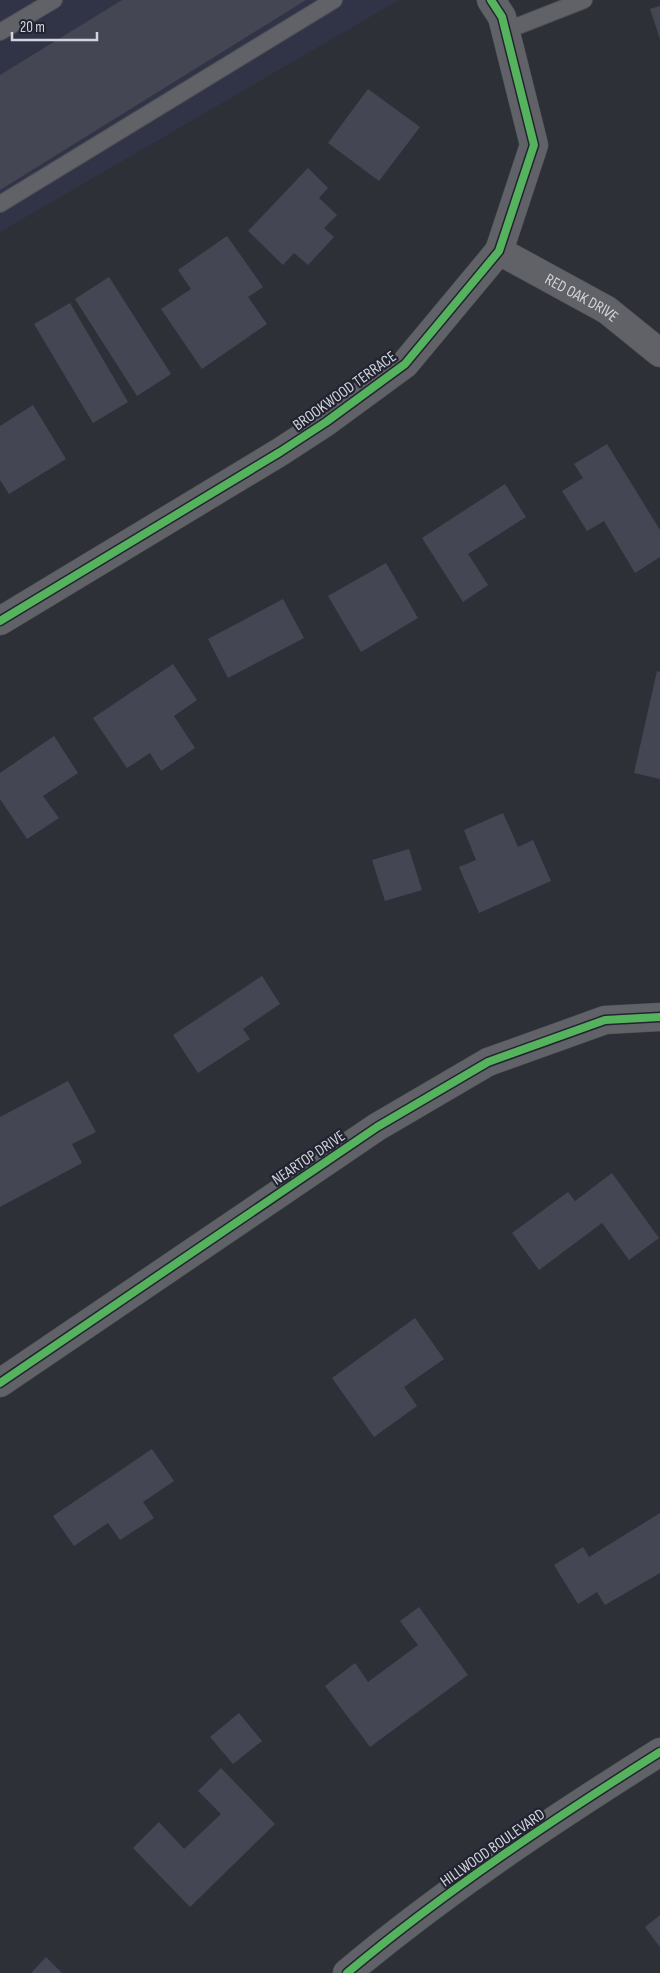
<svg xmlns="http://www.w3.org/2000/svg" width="660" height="1973" font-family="'Sofia Sans Condensed',sans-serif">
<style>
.built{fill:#313447}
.building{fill:#454653}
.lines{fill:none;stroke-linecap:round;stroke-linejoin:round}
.service-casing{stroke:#4c4d54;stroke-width:18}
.minor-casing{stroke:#4c4d54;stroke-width:29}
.tertiary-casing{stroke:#4c4d54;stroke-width:29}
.service{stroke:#616268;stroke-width:16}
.minor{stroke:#616268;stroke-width:28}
.tertiary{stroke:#616268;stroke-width:28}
.cycleway-casing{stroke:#222431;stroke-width:11}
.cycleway{stroke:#56b35d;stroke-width:8}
.labels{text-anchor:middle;stroke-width:4.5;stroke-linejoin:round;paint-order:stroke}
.street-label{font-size:16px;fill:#d3d4dd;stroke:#222431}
</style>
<rect width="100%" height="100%" fill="#2e3038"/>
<path class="built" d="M0 0H399L0 232Z"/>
<path class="building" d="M122 0H306L0 190V75Z
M660 6V39L650 9Z
M368 89 420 127 379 181 328 143Z
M308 168 328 188 319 198 337 215 324 228 334 237 308 265 294 253 283 265 248 231Z
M227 236 263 287 248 297 267 324 202 369 161 309 191 289 178 270Z
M109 277 171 374 137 396 75 299Z
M70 303 128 402 93 423 34 324Z
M33 405 66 459 9 494 0 480V426Z
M607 444 660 530V557L635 573 604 521 587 531 562 491 583 478 574 464Z
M505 484 526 517 468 554 488 585 463 602 422 538Z
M386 563 418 618 361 652 328 596Z
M283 599 304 638 228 678 208 639Z
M173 664 197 700 174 716 195 748 161 771 150 753 127 768 93 718Z
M657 671 660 672V779L634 773Z
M54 736 78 773 43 796 59 818 27 839 0 799V773Z
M503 813 518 847 533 840 551 881 479 913 459 867 476 860 464 830Z
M409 849 422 890 385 901 372 860Z
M262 976 280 1004 243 1029 250 1039 198 1073 173 1035Z
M68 1081 96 1132 72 1144 82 1163 0 1207V1117Z
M612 1173 659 1238 629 1260 602 1223 539 1270 512 1233 568 1192 575 1201Z
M415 1318 444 1359 404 1387 417 1406 374 1437 332 1378Z
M152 1449 174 1481 143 1502 154 1518 120 1540 108 1523 74 1546 53 1516Z
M660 1513V1573L605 1605 597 1592 578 1604 554 1565 583 1547 589 1557Z
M419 1607 468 1675 370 1747 325 1686 355 1663 368 1682 418 1645 400 1621Z
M239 1713 262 1741 233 1764 210 1737Z
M221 1768 275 1824 190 1907 133 1848 159 1822 184 1849 221 1814 198 1791Z
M660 1915V1947L645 1927Z
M46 1957 62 1973H31Z"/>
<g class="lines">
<defs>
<path id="service" d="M505 31 584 0
M0 32 54 0
M0 204 334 0"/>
<g id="minor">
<path id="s1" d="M499 251 607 310 660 353"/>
<path d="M0 621 280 452 326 422 405 364 499 251 534 145 502 17 491 0"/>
<path d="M0 1383 377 1127 488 1062 605 1020 660 1017"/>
</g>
<path id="tertiary" d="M347 1973C445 1891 552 1820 660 1752"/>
</defs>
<use href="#service" class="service-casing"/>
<use href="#minor" class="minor-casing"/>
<use href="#tertiary" class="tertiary-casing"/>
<use href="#service" class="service"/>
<use href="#minor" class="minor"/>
<use href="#tertiary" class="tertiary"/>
<defs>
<path id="cycleway" d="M0 621 280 452 326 422 405 364 499 251 534 145 502 17 491 0
M0 1383 377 1127 488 1062 605 1020 660 1017
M347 1973C445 1891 552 1820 660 1752"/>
</defs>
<use href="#cycleway" class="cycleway-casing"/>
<use href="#cycleway" class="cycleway"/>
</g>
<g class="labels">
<g class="street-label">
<text dy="6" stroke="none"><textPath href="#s1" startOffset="95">RED OAK DRIVE</textPath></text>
<text transform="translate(344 390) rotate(-36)" y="6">BROOKWOOD TERRACE</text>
<text transform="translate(308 1157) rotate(-34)" y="6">NEARTOP DRIVE</text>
<text transform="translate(492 1847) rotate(-35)" y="6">HILLWOOD BOULEVARD</text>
</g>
</g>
<path d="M12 32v8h85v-8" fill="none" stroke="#d3d4dd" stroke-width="2.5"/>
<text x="20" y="32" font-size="15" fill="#d3d4dd" stroke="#222431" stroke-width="4" paint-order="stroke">20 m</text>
</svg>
